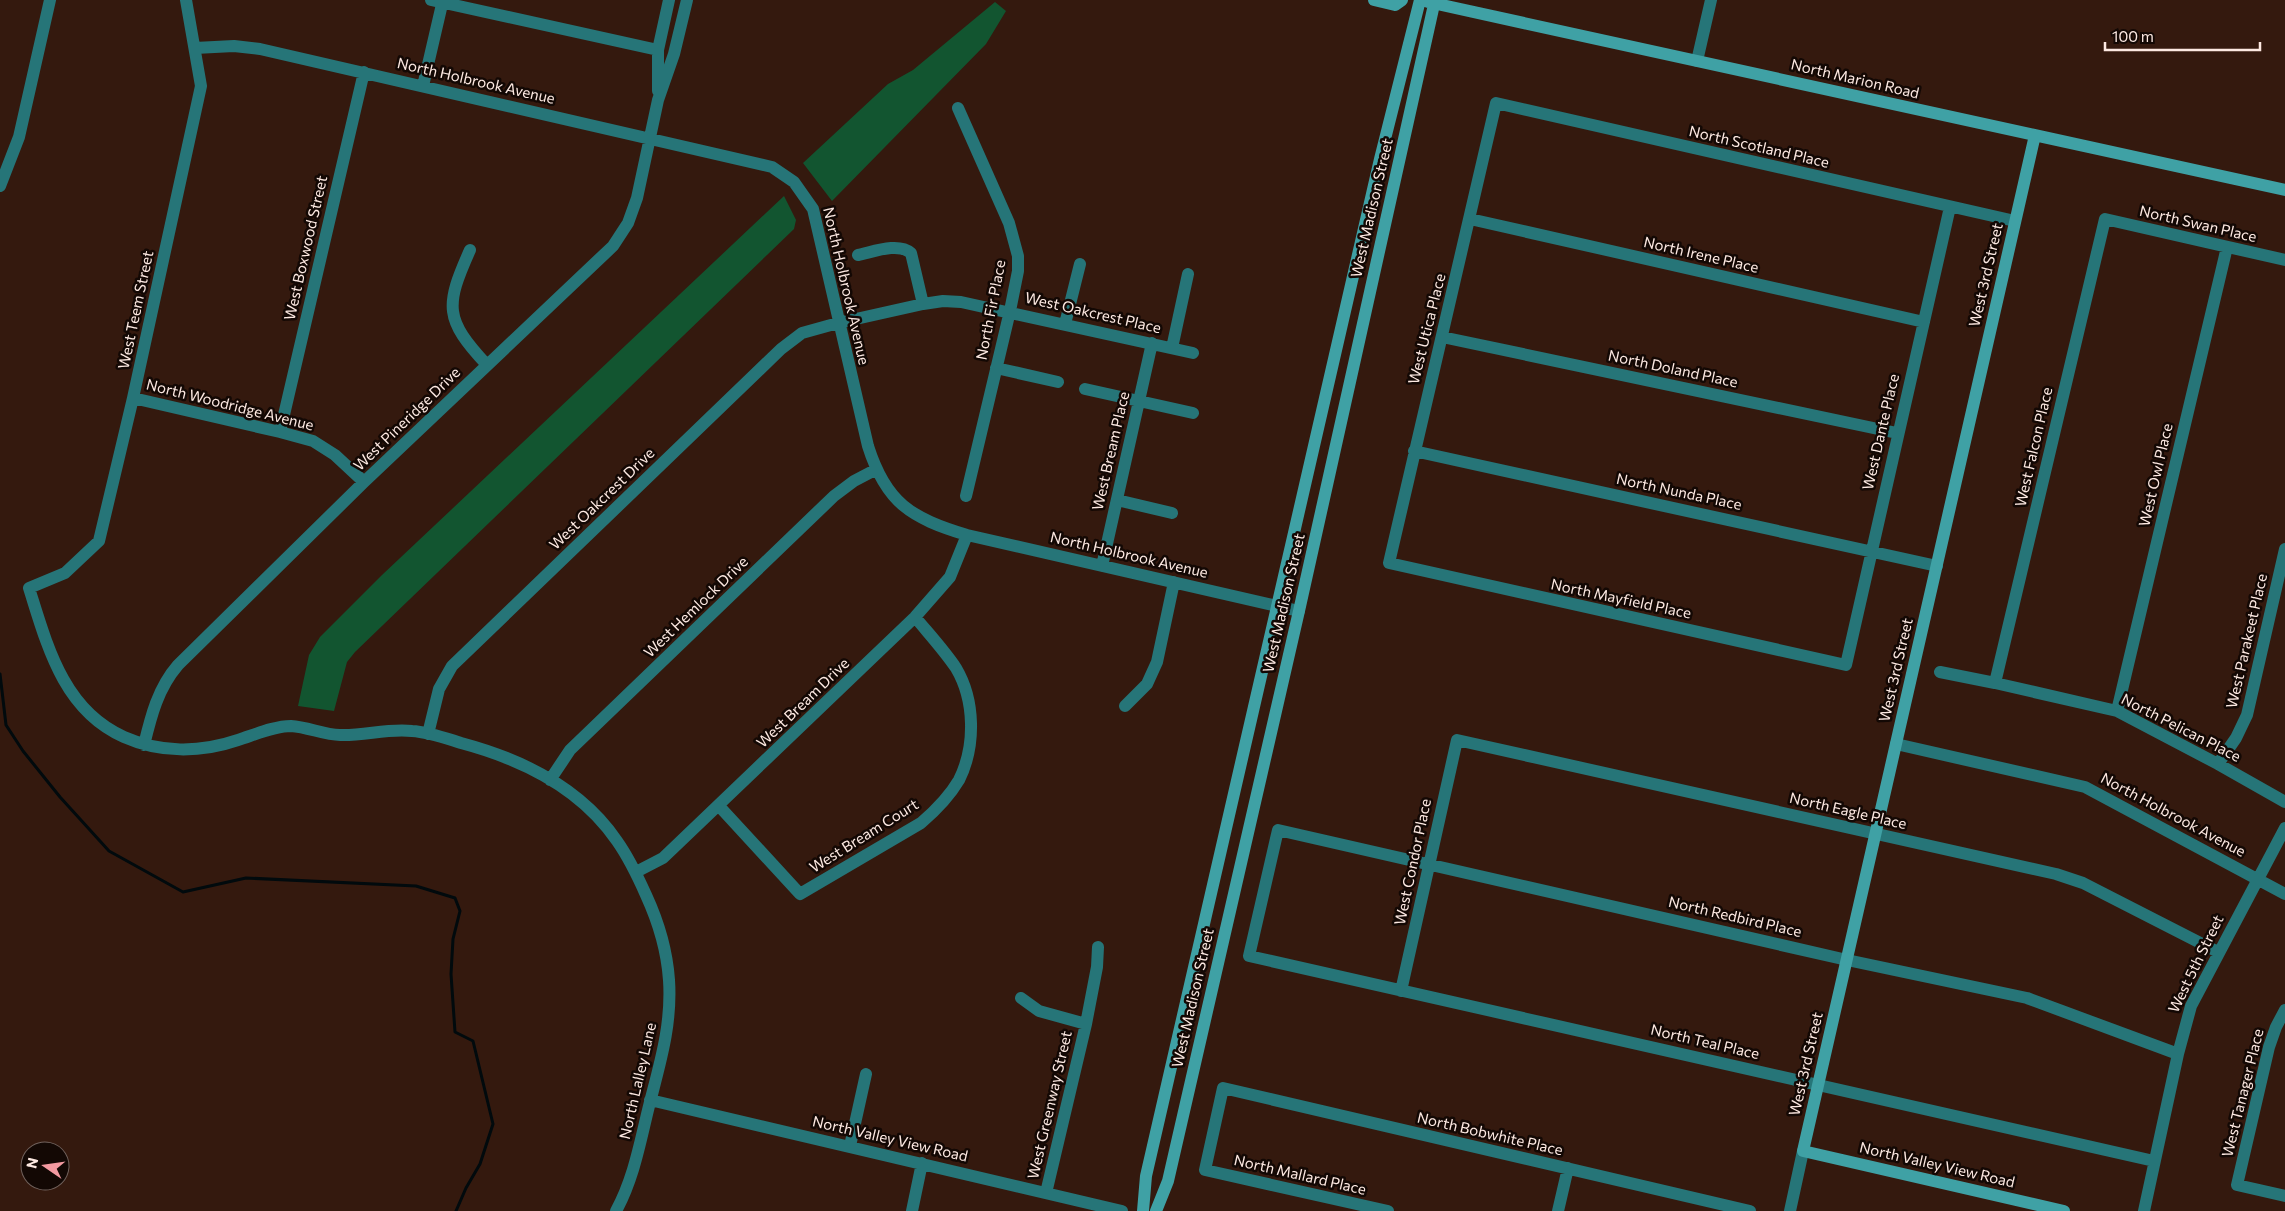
<svg xmlns="http://www.w3.org/2000/svg" width="2285" height="1211" font-family="Commissioner,sans-serif">
<style>
.green{fill:#125530}
.lines{fill:none;stroke-linecap:round;stroke-linejoin:round}
.stream{stroke:#010a0d;stroke-width:3}
.street{stroke:#267578;stroke-width:12}
.secondary{stroke:#3fa1a5;stroke-width:12}
.labels{text-anchor:middle;stroke-width:5;stroke-linejoin:round;paint-order:stroke}
.street-label{font-size:15px;fill:#fde9e2;stroke:#130804}
</style>
<rect width="100%" height="100%" fill="#34190e"/>
<path class="green" d="M995 2 1006 11 986 44 832 201 803 163 888 84 913 70Z
M784 196 796 220 794 229 355 652 347 662 334 711 298 706 309 655 320 637 382 575Z"/>
<g class="lines">
<path class="stream" d="M0 674 6 725 23 751 60 797 109 851 183 892 246 878 416 886 455 898 460 911 453 939 451 974 455 1032 473 1041 493 1124 480 1164 466 1188 456 1211"/>
<path class="street" d="M186 0 201 86 133 398 99 541 65 573 29 588C47 645 63 710 124 737 160 753 200 753 238 740 254 735 274 726 291 726 308 727 324 735 340 735 364 736 388 728 412 731 429 732 445 738 461 743 521 759 581 788 617 841 629 858 638 877 646 895 658 921 667 951 669 980 672 1025 660 1063 649 1106 640 1142 634 1178 616 1211
M431 0 658 50
M195 48 234 46 260 49 772 167 794 182 813 209 868 446C886 503 911 518 967 535L1299 611
M1697 61 1711 0
M423 86 443 0
M658 91V50L669 0
M958 108 1009 223 1018 256V271L1010 311 966 496
M0 186 19 137 50 0
M1950 207 1846 665 1389 563 1496 103 2015 221
M1470 219 1924 322
M470 250C445 306 444 319 487 365
M858 255C873 252 898 242 911 253L923 304
M1065 324 1080 264
M1442 337 1897 433
M1172 348 1188 274
M996 368 1058 382
M1085 389 1193 413
M133 398 280 432 313 441 335 455 364 482
M280 432 364 72
M1414 451 1937 566
M1117 500 1172 513
M1102 566 1152 343
M1940 672 1995 683 2117 711 2218 764 2285 802
M1995 683 2105 219 2285 260
M1125 706 1147 684 1157 662 1174 582
M2117 711 2227 247
M428 734 439 689 452 666 781 349 802 333 838 323 923 304 943 301 961 302 1193 353
M1896 744 2085 787 2285 894
M144 745C151 716 158 688 178 665L364 482 613 246 628 223 637 198 658 100 674 54 687 0
M2218 764 2236 738 2247 715 2285 549
M550 780 570 750 834 496 854 481 875 470
M719 806 800 894 921 823C935 811 949 797 959 780 976 746 975 700 956 668 944 650 929 634 915 617
M636 872 663 858 915 617 950 577 967 535
M1401 991 1457 740 2056 874 2083 883 2218 952
M1021 998 1039 1011 1086 1024
M2285 1010 2276 1027 2269 1047 2237 1185 2285 1196
M650 1100 1122 1211
M850 1146 866 1074
M2154 1161 1249 956 1278 830 1847 960 2027 998 2178 1054
M1046 1193 1086 1024 1097 967 1098 947
M912 1211 922 1163
M1388 1211 1205 1170 1223 1088 1750 1211
M1558 1211 1568 1168
M1790 1211 1803 1151
M2144 1211 2178 1054 2191 1006 2285 828"/>
<path class="secondary" d="M1374 0 1395 5 1402 0
M1428 2 2285 190
M2035 135 1803 1151 2064 1211
M1143 1211 1146 1176 1380 159 1420 0
M1156 1211 1168 1181 1299 611 1435 0"/>
</g>
<g class="labels">
<g class="street-label">
<text transform="translate(1855 79) rotate(13)" y="5">North Marion Road</text>
<text transform="translate(476 81) rotate(13)" y="5">North Holbrook Avenue</text>
<text transform="translate(1759 147) rotate(13)" y="5">North Scotland Place</text>
<text transform="translate(1372 208) rotate(-77)" y="5">West Madison Street</text>
<text transform="translate(2198 224) rotate(13)" y="5">North Swan Place</text>
<text transform="translate(306 248) rotate(-77)" y="5">West Boxwood Street</text>
<text transform="translate(1701 255) rotate(13)" y="5">North Irene Place</text>
<text transform="translate(1986 275) rotate(-77)" y="5">West 3rd Street</text>
<text transform="translate(846 286) rotate(77)" y="5">North Holbrook Avenue</text>
<text transform="translate(136 310) rotate(-78)" y="5">West Teem Street</text>
<text transform="translate(991 310) rotate(-79)" y="5">North Fir Place</text>
<text transform="translate(1093 313) rotate(13)" y="5">West Oakcrest Place</text>
<text transform="translate(1427 329) rotate(-76)" y="5">West Utica Place</text>
<text transform="translate(1673 369) rotate(12)" y="5">North Doland Place</text>
<text transform="translate(230 405) rotate(14)" y="5">North Woodridge Avenue</text>
<text transform="translate(407 419) rotate(-44)" y="5">West Pineridge Drive</text>
<text transform="translate(1881 432) rotate(-77)" y="5">West Dante Place</text>
<text transform="translate(2034 447) rotate(-77)" y="5">West Falcon Place</text>
<text transform="translate(1111 451) rotate(-77)" y="5">West Bream Place</text>
<text transform="translate(2156 475) rotate(-77)" y="5">West Owl Place</text>
<text transform="translate(1679 492) rotate(12)" y="5">North Nunda Place</text>
<text transform="translate(602 499) rotate(-44)" y="5">West Oakcrest Drive</text>
<text transform="translate(1129 555) rotate(13)" y="5">North Holbrook Avenue</text>
<text transform="translate(1621 599) rotate(12)" y="5">North Mayfield Place</text>
<text transform="translate(1284 603) rotate(-77)" y="5">West Madison Street</text>
<text transform="translate(696 607) rotate(-44)" y="5">West Hemlock Drive</text>
<text transform="translate(2247 641) rotate(-77)" y="5">West Parakeet Place</text>
<text transform="translate(1896 670) rotate(-77)" y="5">West 3rd Street</text>
<text transform="translate(803 703) rotate(-44)" y="5">West Bream Drive</text>
<text transform="translate(2181 728) rotate(27)" y="5">North Pelican Place</text>
<text transform="translate(1848 811) rotate(13)" y="5">North Eagle Place</text>
<text transform="translate(2173 815) rotate(28)" y="5">North Holbrook Avenue</text>
<text transform="translate(864 836) rotate(-32)" y="5">West Bream Court</text>
<text transform="translate(1413 862) rotate(-78)" y="5">West Condor Place</text>
<text transform="translate(1735 917) rotate(13)" y="5">North Redbird Place</text>
<text transform="translate(2196 964) rotate(-64)" y="5">West 5th Street</text>
<text transform="translate(1193 998) rotate(-77)" y="5">West Madison Street</text>
<text transform="translate(1705 1042) rotate(13)" y="5">North Teal Place</text>
<text transform="translate(1806 1064) rotate(-77)" y="5">West 3rd Street</text>
<text transform="translate(638 1081) rotate(-77)" y="5">North Lalley Lane</text>
<text transform="translate(2243 1093) rotate(-76)" y="5">West Tanager Place</text>
<text transform="translate(1050 1105) rotate(-77)" y="5">West Greenway Street</text>
<text transform="translate(1490 1134) rotate(13)" y="5">North Bobwhite Place</text>
<text transform="translate(890 1139) rotate(13)" y="5">North Valley View Road</text>
<text transform="translate(1937 1165) rotate(13)" y="5">North Valley View Road</text>
<text transform="translate(1300 1175) rotate(13)" y="5">North Mallard Place</text>
</g>
</g>
<g transform="translate(45 1166) rotate(283)"><circle r="24" fill="#130804" stroke="#71625d"/>
<path d="M0-4L9 19L0 12L-9 19Z" fill="#f49aa1"/>
<text y="-8" font-size="14" font-weight="bold" text-anchor="middle" fill="#fde9e2">N</text>
</g>
<path d="M2105 42v8h155v-8" fill="none" stroke="#fde9e2" stroke-width="2.5"/>
<text x="2112" y="42" font-size="15" fill="#fde9e2" stroke="#130804" stroke-width="4" paint-order="stroke">100 m</text>
</svg>
